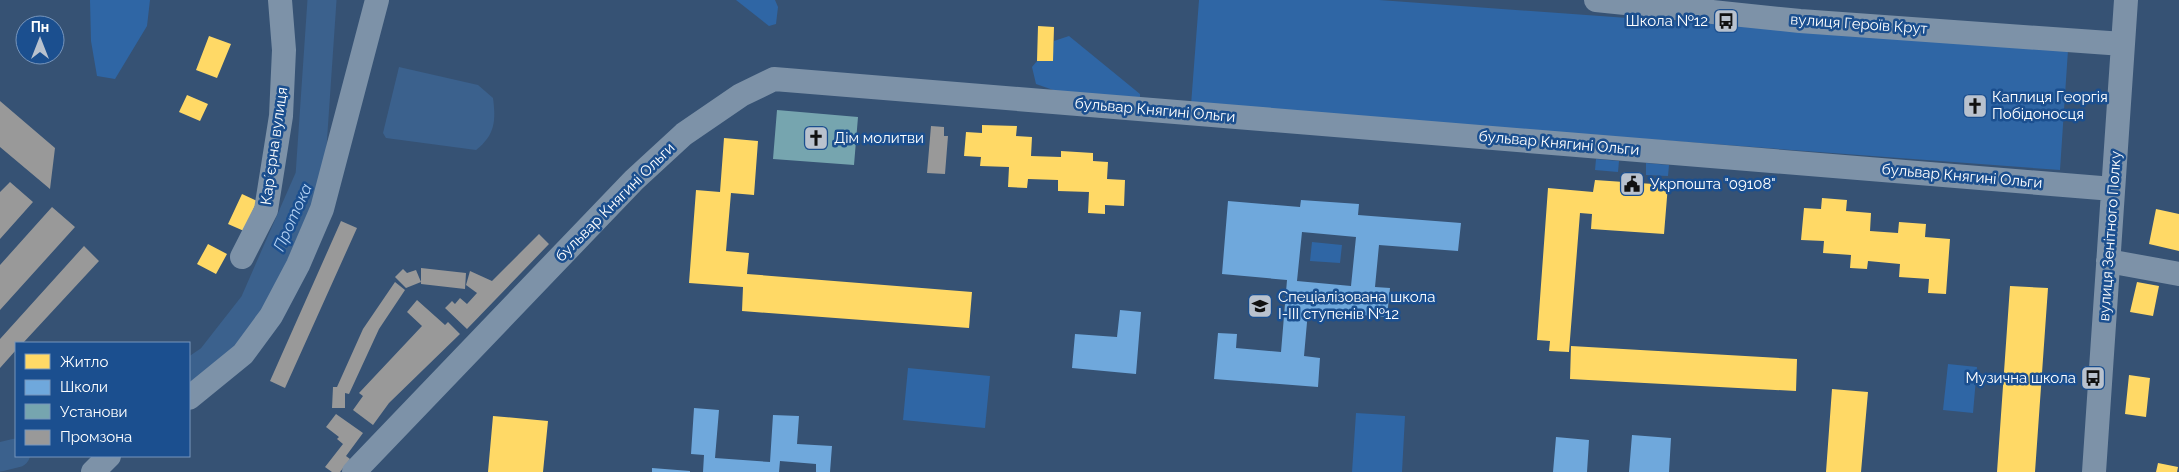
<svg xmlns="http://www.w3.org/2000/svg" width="2179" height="472" font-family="Raleway,sans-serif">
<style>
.green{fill:#2f66a5}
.water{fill:#3b618d}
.homes{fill:#ffd966}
.schools{fill:#6fa8dc;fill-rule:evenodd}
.public{fill:#76a5af}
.industry{fill:#999}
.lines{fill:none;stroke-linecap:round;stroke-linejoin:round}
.river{stroke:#3b618d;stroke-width:29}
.minor{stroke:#7d92a8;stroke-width:24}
.labels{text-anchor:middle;stroke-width:5;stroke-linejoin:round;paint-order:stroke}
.poi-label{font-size:15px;fill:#fff;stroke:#1b4f8f;text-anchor:start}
.street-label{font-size:15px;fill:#fff;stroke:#1b4f8f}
.water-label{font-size:16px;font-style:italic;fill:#b5d3f5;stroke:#1b4f8f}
</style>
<rect width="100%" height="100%" fill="#365274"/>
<path class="green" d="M90 0H150L147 26 115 79 97 76 91 41Z
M736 0H775L778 7 776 24 769 26Z
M1199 0H1379L2068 50 2060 170 1191 105Z
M1069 36 1140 94V98L1059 92 1036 84 1032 67 1037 61H1052L1054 41Z
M1596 159 1619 161 1618 172 1595 170Z
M1646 163 1669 165 1668 176 1646 175Z
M1312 242 1342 245 1340 263 1310 261Z
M1948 364 1977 367 1973 413 1943 410Z
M908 368 990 376 985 428 903 420Z
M1356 413 1405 416 1402 472H1352Z"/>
<path class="water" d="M399 67 478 85 493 98C496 121 495 135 476 150L386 138 383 133Z"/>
<path class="homes" d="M1038 26 1054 27 1053 61H1037Z
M209 36 231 44 217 78 196 70Z
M187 95 208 104 200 121 179 112Z
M982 125 1017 126 1016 136 1032 137 1031 156 1061 157V151L1093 153V161L1108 162 1107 179 1125 180 1124 206 1105 205V214L1088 213 1089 192 1058 191V180L1028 179 1027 188 1008 187 1009 167 980 166 981 157 964 156 966 132 982 133Z
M724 138 758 141 754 195 731 193 726 251 749 253 747 274 972 292 969 328 742 311 743 287 689 283 696 190 720 192Z
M1595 180 1668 185 1664 234 1591 229 1592 214 1580 213 1569 352 1549 351 1550 341 1537 340 1548 188 1593 192Z
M242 194 257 201 244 231 228 224Z
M1822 198 1847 200 1846 211 1871 213 1870 231 1898 233 1899 222 1926 224 1925 237 1950 239 1946 294 1928 293 1929 279 1899 277 1900 264 1868 261 1867 269 1850 268 1851 255 1823 253 1824 241 1801 240 1804 208 1821 209Z
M2156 209 2179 214V251L2149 244Z
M208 244 227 254 216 274 197 264Z
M2137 282 2159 286 2153 316 2130 312Z
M2010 286 2048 288 2035 472H1997Z
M1571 346 1797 359 1796 391 1570 379Z
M2129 375 2150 378 2146 417 2125 414Z
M1832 389 1868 392 1861 472H1826Z
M493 416 548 421 543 472H488Z
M2158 463 2178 467 2177 472H2156Z"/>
<path class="schools" d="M1301 200 1359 204 1358 215 1461 223 1458 251 1379 245 1375 287 1390 288 1387 317 1308 311 1304 356 1320 358 1318 387 1214 379 1218 333 1237 334 1236 348 1281 352 1287 280 1222 274 1228 201 1300 207ZM1302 232 1356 237 1351 286 1297 281Z
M1120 310 1141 312 1136 374 1072 368 1075 334 1117 337Z
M694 408 719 410 715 458 770 462 773 415 799 416 797 444 832 446 830 472H816V464L780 461 779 472H703L704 455 691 454Z
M1632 435 1671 438 1669 472H1629Z
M1556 437 1589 440 1587 472H1553Z
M652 468 690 471V472H652Z"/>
<path class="public" d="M1967 97 1984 98 1983 116 1966 115Z
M777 110 858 117 854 165 773 159Z"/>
<path class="industry" d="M0 101 55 148 50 189 0 147Z
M931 126 944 127V136H948L945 174 927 173Z
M10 182 33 202 0 239V192Z
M52 207 75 227 0 310V265Z
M341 221 357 228 285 388 270 381Z
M539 234 549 244 467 329 445 308 452 301 455 304 460 298 467 304 477 293 466 285 470 271 492 281Z
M84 246 99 261 23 343H16V350L0 368V339Z
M421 268 466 273 465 289 421 284Z
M403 269 407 273 416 270 421 282 406 288 395 277Z
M395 282 405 290 379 329 349 394 345 393V408H332L333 387H337L363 329Z
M417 300 445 325 448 322 460 334 389 403 373 425 353 410 363 396 359 393 422 326 407 312Z
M336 414 363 433 346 456 350 459 340 472H332L325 467 343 444 337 439 339 437 326 427Z"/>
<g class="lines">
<path class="river" d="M189 374 211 359 254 304 310 176 322 0
M0 457 16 453"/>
<path class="minor" d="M1596 0 1800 21 2123 44
M242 257 266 210 281 116 284 50 280 0
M2108 261 2179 274
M189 398 243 354 271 316 298 265 322 209 377 0
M93 472 109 456
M354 472 634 180 684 134 741 95 774 79 2113 189
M2094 472 2126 0"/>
</g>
<defs>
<symbol id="bus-square" viewBox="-11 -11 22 22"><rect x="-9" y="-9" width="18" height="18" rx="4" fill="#b9c2ce" stroke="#1b4f8f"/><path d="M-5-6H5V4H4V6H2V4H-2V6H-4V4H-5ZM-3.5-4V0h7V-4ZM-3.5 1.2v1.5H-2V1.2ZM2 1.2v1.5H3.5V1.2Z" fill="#111"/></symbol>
<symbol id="church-square" viewBox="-11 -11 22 22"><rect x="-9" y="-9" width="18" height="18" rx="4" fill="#b9c2ce" stroke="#1b4f8f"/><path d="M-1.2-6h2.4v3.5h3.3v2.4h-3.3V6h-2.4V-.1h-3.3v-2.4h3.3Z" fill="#111"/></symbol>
<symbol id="civic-square" viewBox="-11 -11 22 22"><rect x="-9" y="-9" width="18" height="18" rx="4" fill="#b9c2ce" stroke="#1b4f8f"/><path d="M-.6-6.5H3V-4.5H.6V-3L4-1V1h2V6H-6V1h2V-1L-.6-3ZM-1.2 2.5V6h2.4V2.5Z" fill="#111"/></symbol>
<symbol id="school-square" viewBox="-11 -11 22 22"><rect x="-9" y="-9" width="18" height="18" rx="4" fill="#b9c2ce" stroke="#1b4f8f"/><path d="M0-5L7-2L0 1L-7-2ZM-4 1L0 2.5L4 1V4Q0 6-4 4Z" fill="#111"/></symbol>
</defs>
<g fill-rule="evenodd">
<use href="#bus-square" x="1712" y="7" width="28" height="28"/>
<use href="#church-square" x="1961" y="92" width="28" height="28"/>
<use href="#church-square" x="802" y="124" width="28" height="28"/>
<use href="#civic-square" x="1618" y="170" width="28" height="28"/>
<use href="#school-square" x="1246" y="292" width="28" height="28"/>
<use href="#bus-square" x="2079" y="364" width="28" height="28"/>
</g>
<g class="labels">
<g class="poi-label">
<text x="1708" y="26" text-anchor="end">Школа №12</text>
<text x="1992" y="102">Каплиця Георгія<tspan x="1992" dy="17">Побідоносця</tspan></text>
<text x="834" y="143">Дім молитви</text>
<text x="1650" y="189">Укрпошта "09108"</text>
<text x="1278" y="302">Спеціалізована школа<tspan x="1278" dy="17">І-ІІІ ступенів №12</tspan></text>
<text x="2076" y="383" text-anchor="end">Музична школа</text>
</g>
<g class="street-label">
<text transform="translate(1859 24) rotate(4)" y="5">вулиця Героїв Крут</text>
<text transform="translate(1155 110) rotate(5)" y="5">бульвар Княгині Ольги</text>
<text transform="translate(1559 143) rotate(5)" y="5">бульвар Княгині Ольги</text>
<text transform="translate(274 146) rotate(-82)" y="5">Карʼєрна вулиця</text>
<text transform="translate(1962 176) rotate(5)" y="5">бульвар Княгині Ольги</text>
<text transform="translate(615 202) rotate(-45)" y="5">бульвар Княгині Ольги</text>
<text transform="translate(2110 236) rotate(-86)" y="5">вулиця Зенітного Полку</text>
</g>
<g class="water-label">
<text transform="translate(292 217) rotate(-66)" y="6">Протока</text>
</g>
</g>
<rect x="15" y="342" width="175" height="115" fill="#1b4f8f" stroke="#7695bc"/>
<rect x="25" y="354" width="25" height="15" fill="#ffd966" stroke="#7695bc"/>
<text x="60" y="367" font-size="15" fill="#ffffff">Житло</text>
<rect x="25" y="380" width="25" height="15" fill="#6fa8dc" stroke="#7695bc"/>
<text x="60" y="392" font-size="15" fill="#ffffff">Школи</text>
<rect x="25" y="404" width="25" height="15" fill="#76a5af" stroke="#7695bc"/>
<text x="60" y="417" font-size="15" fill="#ffffff">Установи</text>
<rect x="25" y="430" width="25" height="15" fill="#999999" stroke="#7695bc"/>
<text x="60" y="442" font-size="15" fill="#ffffff">Промзона</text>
<g transform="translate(40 40)"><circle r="24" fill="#1b4f8f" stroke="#7695bc"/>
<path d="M0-4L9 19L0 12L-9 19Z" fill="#b9c2ce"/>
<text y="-8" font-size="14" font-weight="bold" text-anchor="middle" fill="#ffffff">Пн</text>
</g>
</svg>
